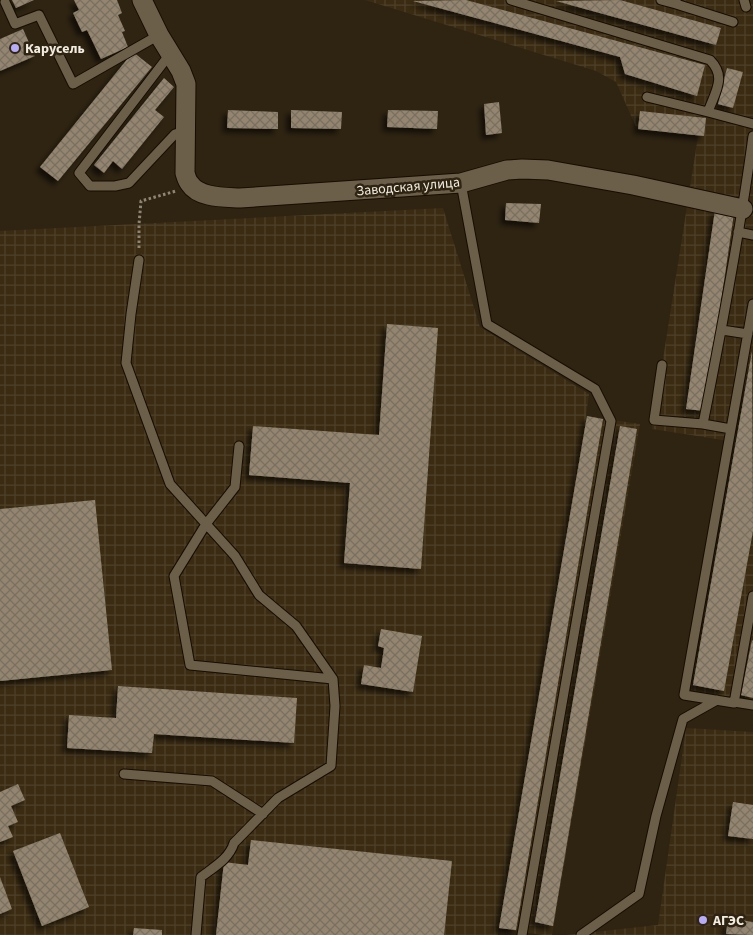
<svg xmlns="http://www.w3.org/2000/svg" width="753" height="935" font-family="'Source Sans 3',sans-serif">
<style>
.industrial{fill:url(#industrial-grid)}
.building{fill:url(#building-cross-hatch);filter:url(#shadow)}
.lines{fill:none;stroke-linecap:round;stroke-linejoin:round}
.lane-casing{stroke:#170d00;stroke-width:11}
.street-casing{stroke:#170d00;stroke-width:21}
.path{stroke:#8e8576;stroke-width:3;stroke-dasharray:2.5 2.5;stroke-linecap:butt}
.lane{stroke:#6b5f4a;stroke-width:9}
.street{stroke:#6b5f4a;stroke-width:19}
.poi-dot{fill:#b6acf8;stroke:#2f2412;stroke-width:2}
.labels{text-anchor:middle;stroke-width:5;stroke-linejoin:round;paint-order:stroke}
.poi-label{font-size:14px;font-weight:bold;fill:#f3ece0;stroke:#2f2412;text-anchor:start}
.street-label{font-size:14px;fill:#f3ece0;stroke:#2f2412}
</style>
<defs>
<pattern id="industrial-grid" width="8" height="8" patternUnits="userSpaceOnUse" patternTransform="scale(1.25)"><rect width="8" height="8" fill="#3a2b12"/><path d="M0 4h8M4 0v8" fill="none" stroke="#4d4029"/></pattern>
<pattern id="building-cross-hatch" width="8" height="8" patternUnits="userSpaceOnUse" patternTransform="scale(1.25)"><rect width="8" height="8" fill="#938570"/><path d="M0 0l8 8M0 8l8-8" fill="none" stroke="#796f60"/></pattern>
<filter id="shadow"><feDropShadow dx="-4.5" dy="4.5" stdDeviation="2.5" flood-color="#0009"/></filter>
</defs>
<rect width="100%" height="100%" fill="#2f2412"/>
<path class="industrial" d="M365 0H753V706L683 696 729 441 652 429 698 136 637 129 616 82 596 71Z
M443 208 480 327 589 394 586 416 640 424 552 935H543L499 928 498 935H0V231Z
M686 728 753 732V935H566L658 925Z"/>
<path class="building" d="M12 0H34L16 8Z
M74 0H117L122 13 118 15 125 31 122 32 128 47 101 59 87 30 82 32 73 13 79 10Z
M466 0 705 65 697 96 625 74 620 57 413 1Z
M620 0 721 28 716 45 556 1Z
M23 29 35 56 0 71V39Z
M133 52 152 67 58 181 40 167Z
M727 68 743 72 733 108 718 104Z
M164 78 174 87 155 110 164 117 122 169 113 161 104 173 94 165Z
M499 102 502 133 486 135 484 104Z
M228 110 278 112V129L227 128Z
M291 110 342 112 341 129 291 128Z
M388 110 438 111 437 129 387 127Z
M640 111 706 118 704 136 638 129Z
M506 203 541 204 539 223 505 220Z
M715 210 734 213 705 411 686 409Z
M387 324 438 328 421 569 344 563 350 483 249 475 253 426 379 435Z
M752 351 753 531 724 691 693 685Z
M587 416 603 419 516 930 499 928Z
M620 426 637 429 553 926 535 922Z
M95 500 112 670 0 681V509Z
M381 629 422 636 413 692 361 684 364 665 381 668 384 648 378 646Z
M752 640 753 641V698L741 695Z
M118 686 297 698 294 743 154 734 152 753 67 748 69 715 116 718Z
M18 784 25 800 11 806 18 822 8 826 13 837 0 842V792Z
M733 802 753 805V839L728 836Z
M60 833 89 907 42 926 13 851Z
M251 840 452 861 444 935H216L224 862 248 865Z
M0 877 12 909 0 914Z
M728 918 753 922V935L726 934Z
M134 928 162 930V935H133Z"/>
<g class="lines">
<defs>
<path id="lane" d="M511 0 710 60C727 77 715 92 708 112L647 97
M661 0 676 4
M676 0V4L733 22
M744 0 746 7
M5 2 15 24 39 15 73 84 159 35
M170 54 79 173 90 186H115L129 183 175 134 185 131
M708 112 753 124
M461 183 487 324 595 389 611 421 522 935
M738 232 753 235
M139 260 131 314 126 363 170 484 235 556 259 595 296 626 333 679 335 706 331 766 278 798 234 843C229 859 214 867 201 877L196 935
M753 304 684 695 734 703 753 596
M722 330 748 334
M662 365 654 420 703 424C722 328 740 233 753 136
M703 424 731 429
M239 446 235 487 206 524 174 576 190 665 333 679
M734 702 753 705
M124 774 212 781 263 814
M581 935 639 894 656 816 683 719 717 700"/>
<path id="street" d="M142 0 159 35 181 71 186 84 185 173C186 176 187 181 190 184 199 198 225 197 240 198L461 183 507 170 522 169 548 170 633 185 743 209"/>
</defs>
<use href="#lane" class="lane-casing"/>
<use href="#street" class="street-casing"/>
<path class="path" d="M139 248V224L141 201 176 191"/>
<use href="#lane" class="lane"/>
<use href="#street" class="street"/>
</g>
<g class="poi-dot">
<circle cx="15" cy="48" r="5"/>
<circle cx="703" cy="920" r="5"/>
</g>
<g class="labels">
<g class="poi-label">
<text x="25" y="53">Карусель</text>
<text x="713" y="925">АГЭС</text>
</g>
<g class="street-label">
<text transform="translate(408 186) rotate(-5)" y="5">Заводская улица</text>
</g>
</g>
</svg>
